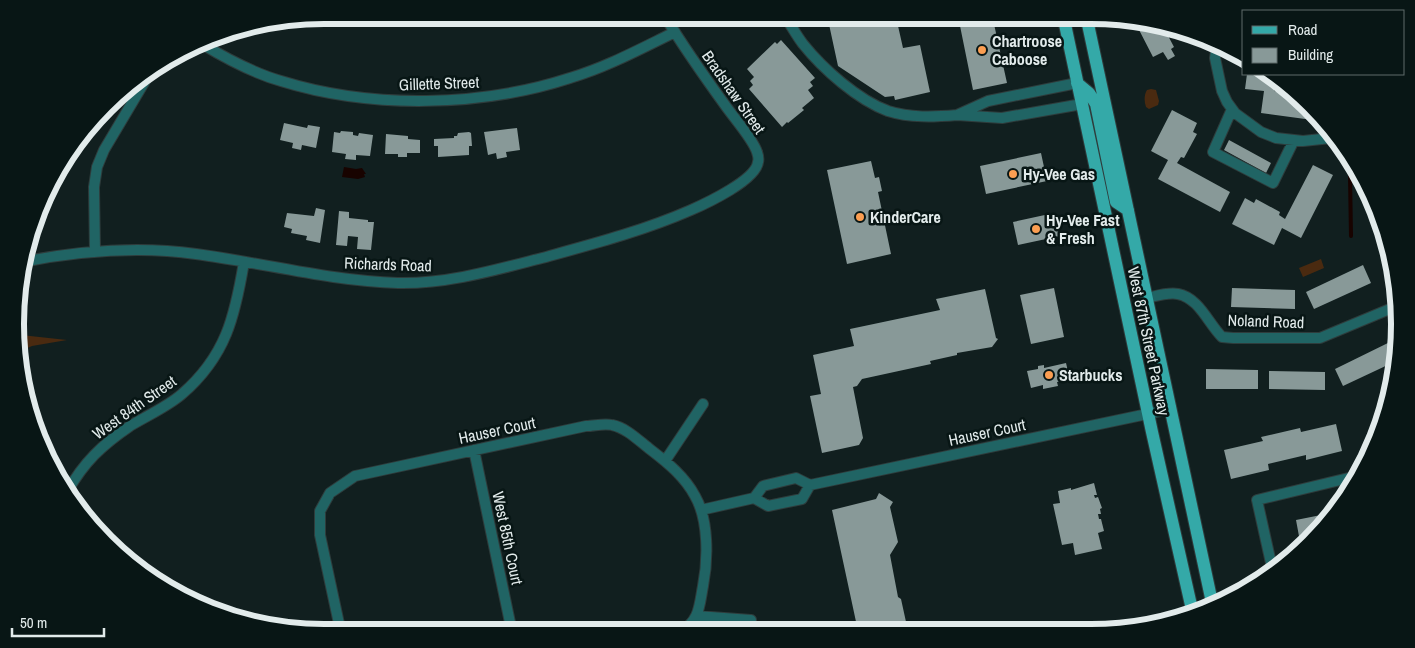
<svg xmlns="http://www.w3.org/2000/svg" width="1415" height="648" font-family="'Archivo Narrow',sans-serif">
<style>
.green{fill:#4a2a10}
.water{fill:#180300}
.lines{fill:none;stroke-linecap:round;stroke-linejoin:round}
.stream{stroke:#180300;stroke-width:4}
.building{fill:#889998}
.street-casing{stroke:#2e3c3c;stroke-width:12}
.primary-casing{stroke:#2e3c3c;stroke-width:14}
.street{stroke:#206464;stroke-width:10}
.primary{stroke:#34a9a8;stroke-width:12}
.poi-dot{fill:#fb9e52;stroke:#081615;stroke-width:2}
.labels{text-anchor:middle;stroke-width:5;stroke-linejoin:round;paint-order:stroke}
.poi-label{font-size:16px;font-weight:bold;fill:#e2ebeb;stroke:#081615;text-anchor:start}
.street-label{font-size:16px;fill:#e2ebeb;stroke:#081615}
.rim{fill:none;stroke:#e2ebeb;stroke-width:6}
</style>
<rect width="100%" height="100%" fill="#111f1f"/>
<path class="green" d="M1151 89 1156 90 1159 101 1158 105 1149 109 1146 107C1144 101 1144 95 1147 90Z
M1321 259 1324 268 1303 277 1299 268Z
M21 335 67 340 32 346 21 351Z"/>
<path class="water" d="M344 167 356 169 362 168 366 174H364L365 177 358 179 342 177Z"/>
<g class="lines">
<path class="stream" d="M1350 176 1351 236"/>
</g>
<path class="building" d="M827 15H893L896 17 903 48 920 45 930 92 895 100 894 96 885 97 838 66Z
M964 15H992L1007 83 973 90 958 16Z
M1136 24 1165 30 1174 47 1171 49 1175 56 1168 60 1163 52 1153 57Z
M781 40 815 78 810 82 813 86 808 90 814 98 802 108 804 110 788 123 787 122 782 127 749 89 753 85 750 81 754 77 747 69 775 42 777 44Z
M1247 74H1262L1275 82 1274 91 1292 94 1309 105 1320 121 1261 113 1264 91 1245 89Z
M1172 110 1197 123 1193 132 1197 134 1184 158 1181 157 1177 163 1230 192 1220 212 1158 179 1168 160 1151 151Z
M284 123 307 128 308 125 320 127 316 148 302 145 301 150 292 148 293 143 280 140Z
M517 128 520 150 506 152 507 157 497 159 496 153 488 155 484 132Z
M341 131 353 132V135L358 136 359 133 373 135 370 156 356 155V160L345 159 346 154 332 152 334 132 340 133Z
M469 132 471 133 472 146H469V155L438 157V146H434V139L454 138V136H457L458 133Z
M386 134 408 136V139L420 140V153H407V157H398V154H385Z
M1229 140 1271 163 1266 173 1224 150Z
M1041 153 1047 181 986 194 980 166Z
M871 161 875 178 879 177 882 191 878 192 891 254 847 264 827 170Z
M1313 165 1333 175 1301 238 1282 228 1274 245 1232 224 1245 198 1254 203 1256 199 1280 212 1279 215 1285 219Z
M316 208 325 210 320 243 306 240 307 236 291 233 292 229 284 227 287 213 314 216Z
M339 211 349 212V218L368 220V222H374L371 250 357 249 358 237 348 236 347 246 336 245Z
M1054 213 1060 236 1018 245 1013 222Z
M1363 265 1371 283 1314 309 1306 292Z
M1054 288 1064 337 1031 344 1020 295Z
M1232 288 1295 290V309L1231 307Z
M985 289 996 338 998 339 992 347 957 353V355L930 361 931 364 862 379 857 386 853 387 863 438 859 445 822 453 810 396 821 394 813 355 854 346 850 329 940 310 936 299Z
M1392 341 1395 347 1392 363 1343 386 1335 369Z
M1066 363 1070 380 1057 382 1058 386 1043 389V385L1031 388 1027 371 1038 369V366L1044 365V368Z
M1206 369 1258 370V389H1206Z
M1269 371 1325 372V390L1269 389Z
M1336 424 1342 451 1306 460V455L1268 464 1269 470 1231 479 1224 450 1263 441 1261 437 1300 428 1301 432Z
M1094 483 1097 495H1094L1095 498 1098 497 1102 508 1100 509 1101 514H1098L1099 519H1101L1104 531 1098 533 1102 549 1075 555 1073 543 1062 545 1053 504 1060 503 1058 491 1071 488V490Z
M879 493 893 502 890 507 898 542 890 555 898 597 901 599 908 631H858L832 510 876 499Z
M1336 512 1301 547 1296 520Z"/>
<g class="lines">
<defs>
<path id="street" d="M784 15C791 25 796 35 803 44 823 69 858 100 888 111 910 118 934 117 957 115
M1196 36 1210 39
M202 44C227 59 253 73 281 81 371 109 481 107 570 78 607 67 640 49 675 32
M1217 44 1215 58 1222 91 1227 102 1235 113 1261 132 1276 138 1303 141 1331 138
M1077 83 988 101 957 115 1002 118 1082 104
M1232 109 1213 152 1273 183 1294 140
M95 252 94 187 97 167 104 150 148 76
M22 262C79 251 138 246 196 254 264 263 330 281 398 283 447 284 495 270 542 258 593 244 643 231 691 210 707 203 756 180 758 162 759 159 758 155 757 152 753 139 734 118 725 105 704 76 683 46 664 15
M1147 298C1156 296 1168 292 1178 294 1199 298 1208 323 1222 337L1233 338H1320L1397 306
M1376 443 1377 441
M474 450 512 632
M665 461 703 404
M67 492C84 462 102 445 130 426 148 415 167 407 182 394 226 356 235 316 244 262
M754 498 768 506 802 499 810 485
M701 510 754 498 763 486 796 478 810 485 1171 409
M1273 572 1257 500 1357 476
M1212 599 1236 594
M697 616 751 620
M341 633 320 535V511L330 493 355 476 586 426C594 426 604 423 612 425 627 428 639 441 651 450 668 463 685 477 695 496 709 520 708 560 703 586 699 607 700 619 681 632"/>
<path id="primary" d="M1063 15 1152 432 1193 614
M1086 15 1213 607
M1077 83 1089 93 1096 104 1116 202 1128 210"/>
</defs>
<use href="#street" class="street-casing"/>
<use href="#primary" class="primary-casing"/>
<use href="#street" class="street"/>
<use href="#primary" class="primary"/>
</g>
<g class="poi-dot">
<circle cx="982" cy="50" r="5"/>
<circle cx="1013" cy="174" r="5"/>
<circle cx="860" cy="217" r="5"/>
<circle cx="1036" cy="229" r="5"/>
<circle cx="1049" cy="375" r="5"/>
</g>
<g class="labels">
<g class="poi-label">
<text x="992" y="47">Chartroose<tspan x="992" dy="18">Caboose</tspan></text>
<text x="1023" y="180">Hy-Vee Gas</text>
<text x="870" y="223">KinderCare</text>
<text x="1046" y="226">Hy-Vee Fast<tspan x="1046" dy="18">&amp; Fresh</tspan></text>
<text x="1059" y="381">Starbucks</text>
</g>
<g class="street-label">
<text transform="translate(439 83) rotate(-2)" y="6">Gillette Street</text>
<text transform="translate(734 92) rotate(55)" y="6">Bradshaw Street</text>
<text transform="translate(388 264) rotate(2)" y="6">Richards Road</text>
<text transform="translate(1266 321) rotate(2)" y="6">Noland Road</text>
<text transform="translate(1149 341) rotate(78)" y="6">West 87th Street Parkway</text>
<text transform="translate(134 407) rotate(-35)" y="6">West 84th Street</text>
<text transform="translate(497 430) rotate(-12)" y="6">Hauser Court</text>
<text transform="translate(987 432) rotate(-12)" y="6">Hauser Court</text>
<text transform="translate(508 538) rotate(78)" y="6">West 85th Court</text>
</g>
</g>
<path d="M0 0H1415V648H0ZM324 24H1091A300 300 0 0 1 1391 324V324A300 300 0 0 1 1091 624H324A300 300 0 0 1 24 324V324A300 300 0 0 1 324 24Z" fill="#081615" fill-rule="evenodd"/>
<path class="rim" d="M324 24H1091A300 300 0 0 1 1391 324V324A300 300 0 0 1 1091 624H324A300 300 0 0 1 24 324V324A300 300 0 0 1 324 24Z"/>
<rect x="1242" y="10" width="162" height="65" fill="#081615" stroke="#5f6b6b"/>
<rect x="1252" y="26" width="25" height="8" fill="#34a9a8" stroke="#5f6b6b"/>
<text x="1288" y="35" font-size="15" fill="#e2ebeb">Road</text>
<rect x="1252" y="48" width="25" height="15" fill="#889998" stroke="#5f6b6b"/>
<text x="1288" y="60" font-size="15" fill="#e2ebeb">Building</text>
<path d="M12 628v8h92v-8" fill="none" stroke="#e2ebeb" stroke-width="2.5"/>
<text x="20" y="628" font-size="15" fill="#e2ebeb" stroke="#081615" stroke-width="4" paint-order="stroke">50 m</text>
</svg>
